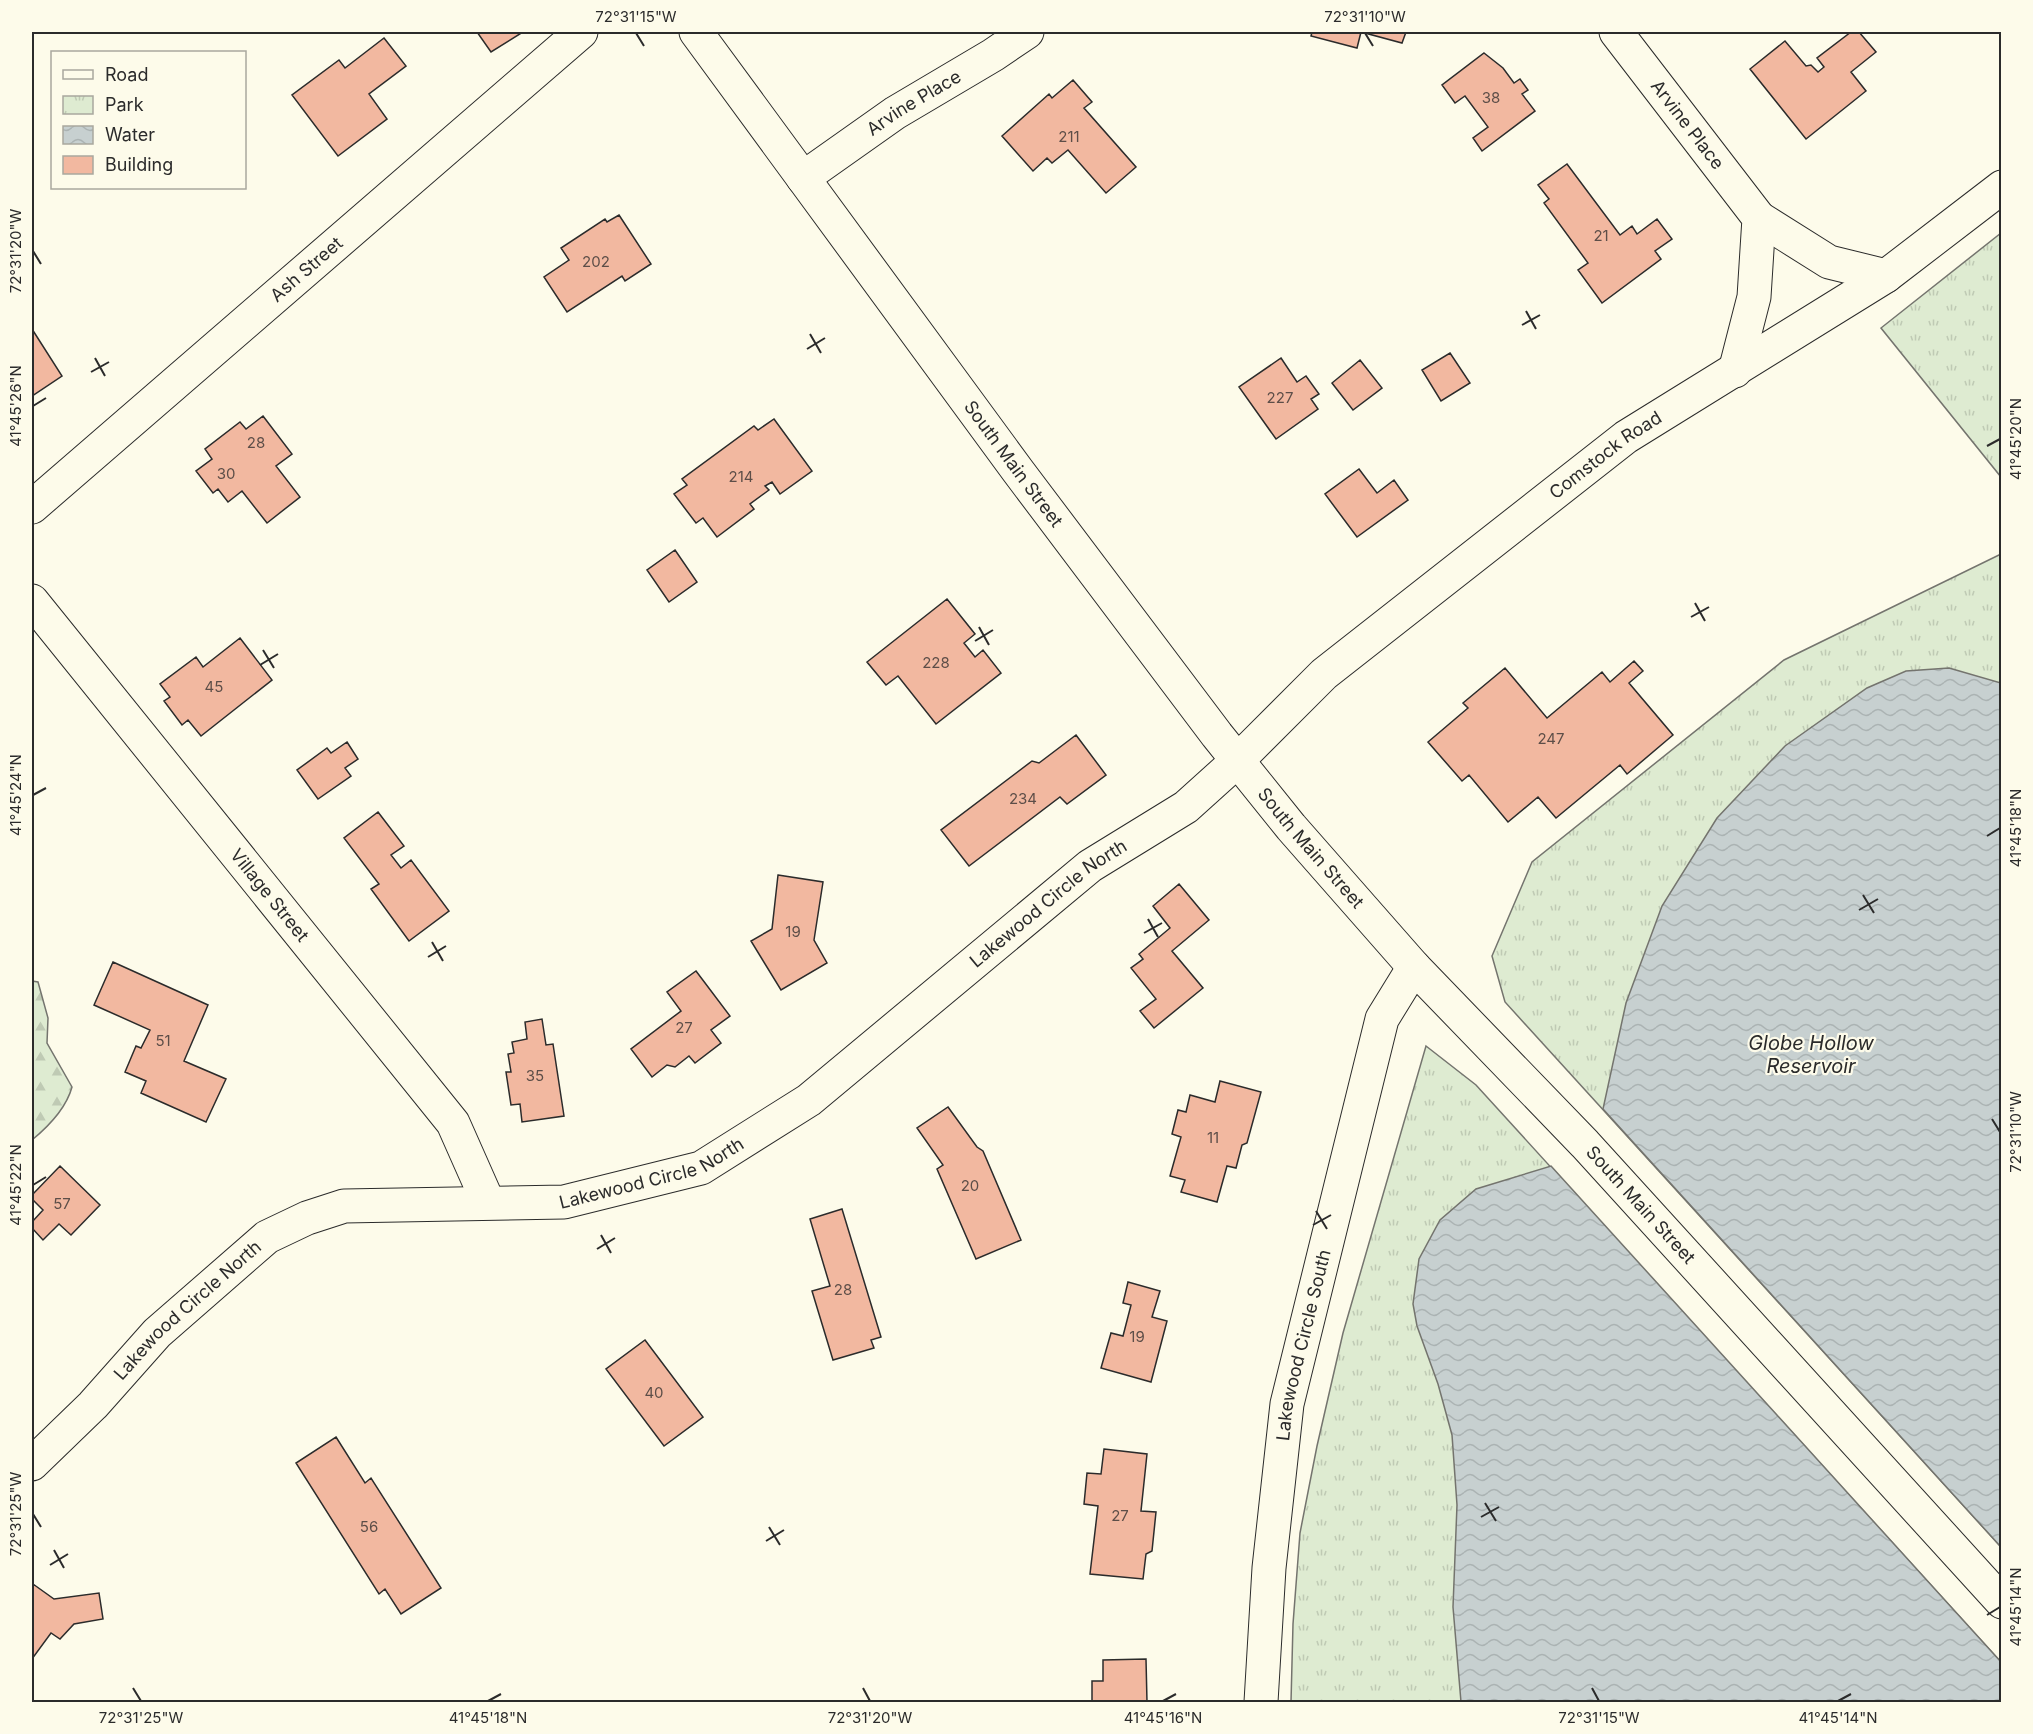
<svg xmlns="http://www.w3.org/2000/svg" width="2033" height="1734" font-family="Inter,sans-serif">
<style>
.forest{fill:url(#forest-firs);stroke:#74746e;stroke-width:1.5}
.park{fill:url(#park-tufts);stroke:#74746e;stroke-width:1.5}
.water{fill:url(#water-waves);stroke:#74746e;stroke-width:1.5}
.building{fill:#f2b8a0;stroke:#2b2b2b;stroke-width:1.5}
.lines{fill:none;stroke-linecap:round;stroke-linejoin:round}
.minor-casing{stroke:#2b2b2b;stroke-width:35}
.major-casing{stroke:#2b2b2b;stroke-width:35}
.minor{stroke:#fdfbea;stroke-width:33}
.major{stroke:#fdfbea;stroke-width:33}
.ticks{fill:none;stroke:#2b2b2b;stroke-width:2}
.labels{text-anchor:middle;stroke-width:4.5;stroke-linejoin:round;paint-order:stroke}
.number-label{font-size:15px;fill:#5d4e48}
.street-label{font-size:18px;fill:#2b2b2b;stroke:#fdfbea}
.water-label{font-size:20px;font-style:italic;fill:#2b2b2b;stroke:#fdfbea}
.neatline{fill:none;stroke:#2b2b2b;stroke-width:2}
.ticks-label{font-size:15px;text-anchor:middle;fill:#2b2b2b}
</style>
<defs>
<pattern id="forest-firs" width="22" height="20" patternUnits="userSpaceOnUse" patternTransform="scale(1.5)"><rect width="22" height="20" fill="#deebd1"/><path d="M5 1l3.5 6h-7zM16 11l3.5 6h-7z" fill="#bfcab4"/></pattern>
<pattern id="park-tufts" width="24" height="20" patternUnits="userSpaceOnUse" patternTransform="scale(1.5)"><rect width="24" height="20" fill="#deebd1"/><path d="M3 7l-1-3M5 7V3M7 7l1-3M15 17l-1-3M17 17v-4M19 17l1-3" fill="none" stroke="#bfcab4"/></pattern>
<pattern id="water-waves" width="16" height="10" patternUnits="userSpaceOnUse" patternTransform="scale(1.5)"><rect width="16" height="10" fill="#c7d0d0"/><path d="M0 5q4-4 8 0t8 0" fill="none" stroke="#abb3b3"/></pattern>
</defs>
<rect width="100%" height="100%" fill="#fdfbea"/>
<path class="forest" d="M32 981 38 982 48 1018 47 1043 72 1087C66 1109 49 1126 32 1140Z"/>
<path class="park" d="M2001 233V477L1881 328Z
M2001 554V1547L1505 1002 1492 956 1532 862 1784 660Z
M1426 1046 1476 1085 2001 1662V1702H1291L1293 1624 1300 1533 1317 1446 1343 1333Z"/>
<path class="water" d="M1949 668 2001 683V1547L1603 1109 1626 1003 1662 906 1717 818 1785 746 1867 688 1906 671Z
M1551 1166 2001 1662V1702H1461L1453 1607 1457 1505 1452 1435 1438 1384 1417 1326 1413 1304 1419 1259 1440 1220 1476 1189Z"/>
<path class="building" d="M477 32H523L491 52Z
M1312 32H1406L1402 43 1361 32 1357 48 1311 36Z
M1851 32H1859L1876 52 1851 72 1866 91 1806 139 1750 69 1785 41 1806 66 1811 65 1818 72 1824 67 1817 58Z
M384 38 406 66 369 94 387 119 338 156 292 95 339 60 345 68Z
M1484 53 1503 68 1514 83 1520 79 1528 90 1522 94 1535 111 1482 151 1473 138 1488 127 1465 96 1455 103 1442 85Z
M1073 80 1092 102 1084 108 1136 167 1106 193 1068 150 1052 163 1047 158 1033 171 1002 136 1049 94 1052 98Z
M1567 164 1620 235 1632 226 1637 234 1657 219 1672 239 1655 251 1661 259 1602 303 1578 270 1588 263 1544 203 1549 199 1538 185Z
M619 215 651 264 625 281 622 276 567 312 544 277 569 260 561 248 605 219 607 222Z
M32 329 62 376 32 396Z
M1450 353 1470 383 1441 401 1422 370Z
M1281 358 1297 382 1306 376 1319 394 1311 399 1318 409 1276 439 1239 387Z
M1360 360 1382 388 1353 410 1332 383Z
M263 416 292 454 276 466 300 497 267 523 242 491 228 502 218 489 213 493 196 471 212 459 205 449 240 422 246 429Z
M774 419 812 471 780 494 772 482 765 486 769 490 750 504 754 509 717 537 703 518 696 523 674 494 687 485 682 479 754 426 758 430Z
M1359 469 1377 493 1394 480 1408 500 1357 537 1325 494Z
M675 550 697 582 669 602 647 570Z
M947 599 975 634 964 643 975 657 983 650 1001 673 936 724 898 676 886 685 867 662Z
M240 638 272 680 201 736 188 720 182 725 164 701 170 697 160 684 196 657 203 667Z
M1634 661 1643 671 1629 683 1673 735 1627 774 1620 765 1556 818 1538 797 1508 822 1469 775 1462 781 1428 742 1468 708 1463 703 1505 668 1547 718 1602 672 1610 682Z
M1076 735 1106 775 1067 804 1060 797 969 866 941 830 1032 761 1039 763Z
M347 742 358 759 345 768 351 776 318 799 297 770 327 748 331 753Z
M378 812 404 846 391 855 401 868 411 860 449 911 409 941 371 889 379 884 344 838Z
M778 875 823 882 814 940 827 963 781 990 751 941 772 929Z
M1179 884 1209 920 1172 951 1203 988 1154 1028 1140 1011 1156 999 1131 968 1143 959 1139 954 1170 928 1153 906Z
M113 962 208 1005 184 1061 226 1079 206 1122 141 1093 146 1081 125 1072 136 1046 141 1048 150 1030 94 1005Z
M696 971 730 1016 711 1030 721 1043 695 1063 689 1056 675 1067 667 1065 652 1077 631 1049 681 1011 667 992Z
M542 1019 546 1045 553 1044 564 1116 522 1122 520 1104 511 1105 506 1072H511L508 1054 514 1053 512 1042 527 1039 525 1022Z
M1220 1081 1261 1092 1247 1143 1242 1145 1236 1168 1227 1166 1217 1202 1181 1192 1185 1180 1170 1176 1181 1137 1172 1134 1178 1110 1186 1112 1190 1095 1215 1102Z
M948 1107 977 1147 983 1151 1021 1240 976 1259 937 1169 943 1165 917 1128Z
M60 1166 100 1205 71 1235 59 1224 43 1240 32 1228V1222L43 1210 32 1199V1195Z
M842 1209 881 1337 871 1340 874 1348 833 1360 812 1291 830 1286 810 1219Z
M1128 1282 1160 1291 1152 1317 1167 1321 1151 1382 1101 1368 1111 1333 1123 1336 1131 1305 1123 1303Z
M645 1340 703 1417 664 1446 606 1369Z
M336 1437 365 1483 371 1478 441 1588 401 1614 385 1589 379 1594 296 1463Z
M1104 1449 1147 1454 1141 1511 1156 1512 1152 1551 1146 1554 1143 1579 1090 1574 1098 1506 1084 1504 1087 1473 1101 1474Z
M33 1584 54 1599 99 1593 103 1619 74 1624 60 1639 51 1633 32 1659Z
M1146 1659 1147 1702H1092V1681H1103V1660Z"/>
<g class="lines">
<defs>
<g id="minor">
<path id="s1" d="M1616 32 1759 218 1754 297 1735 371"/>
<path id="s2" d="M803 178 895 113 993 55 1027 32"/>
<path d="M1759 218 1829 262 1886 276"/>
<path id="s3" d="M32 507 581 32"/>
<path id="s4" d="M32 601 453 1123 488 1202"/>
<path id="s5" d="M32 1464 93 1405 157 1333 267 1237 307 1218 344 1206 564 1202 701 1168 809 1100 1090 866 1186 807 1237 761 1324 674 1626 437 1886 276 2002 187"/>
<path id="s6" d="M1261 1702 1269 1568 1287 1404 1382 1019 1414 967"/>
</g>
<g id="major">
<path id="s7" d="M696 32 1018 471 1217 735 1291 827 1414 967 1585 1144 2002 1602"/>
</g>
</defs>
<use href="#minor" class="minor-casing"/>
<use href="#major" class="major-casing"/>
<use href="#minor" class="minor"/>
<use href="#major" class="major"/>
</g>
<path class="ticks" d="M636 33 644 46M1365 33 1373 46M33 251 41 264M1526 311 1536 329M1522 325 1540 315M810 334 821 353M807 349 825 338M95 358 105 376M91 372 109 362M33 406 46 398M1987 446 2000 439M1695 603 1705 621M1691 617 1709 607M979 627 989 645M975 641 993 630M263 650 274 668M260 665 278 654M33 795 46 788M1987 836 2000 828M1863 895 1874 913M1859 910 1878 899M1148 919 1158 937M1144 933 1162 923M432 942 443 961M428 957 446 946M1992 1119 2000 1132M33 1185 46 1177M1316 1211 1327 1229M1313 1225 1331 1215M601 1235 611 1253M597 1249 615 1238M1485 1503 1496 1521M33 1514 41 1527M1481 1517 1499 1507M769 1527 780 1545M766 1541 784 1530M54 1550 64 1568M50 1565 68 1554M1987 1615 2000 1607M133 1688 141 1701M863 1688 870 1701M1592 1688 1599 1701M488 1701 501 1694M1163 1701 1176 1694M1838 1701 1851 1694"/>
<g class="labels">
<g class="number-label">
<text x="1491" y="103">38</text>
<text x="1069" y="142">211</text>
<text x="1601" y="241">21</text>
<text x="596" y="267">202</text>
<text x="1280" y="403">227</text>
<text x="256" y="448">28</text>
<text x="226" y="479">30</text>
<text x="741" y="482">214</text>
<text x="936" y="668">228</text>
<text x="214" y="692">45</text>
<text x="1551" y="744">247</text>
<text x="1023" y="804">234</text>
<text x="793" y="937">19</text>
<text x="684" y="1033">27</text>
<text x="163" y="1046">51</text>
<text x="535" y="1081">35</text>
<text x="1213" y="1143">11</text>
<text x="970" y="1191">20</text>
<text x="62" y="1209">57</text>
<text x="843" y="1295">28</text>
<text x="1137" y="1342">19</text>
<text x="654" y="1398">40</text>
<text x="1120" y="1521">27</text>
<text x="369" y="1532">56</text>
</g>
<g class="street-label">
<text dy="6" stroke="none"><textPath href="#s2" startOffset="134">Arvine Place</textPath></text>
<text dy="6" stroke="none"><textPath href="#s1" startOffset="117">Arvine Place</textPath></text>
<text dy="6" stroke="none"><textPath href="#s3" startOffset="363">Ash Street</textPath></text>
<text dy="6" stroke="none"><textPath href="#s5" startOffset="1926">Comstock Road</textPath></text>
<text dy="6" stroke="none"><textPath href="#s7" startOffset="536">South Main Street</textPath></text>
<text dy="6" stroke="none"><textPath href="#s7" startOffset="1022">South Main Street</textPath></text>
<text dy="6" stroke="none"><textPath href="#s4" startOffset="378">Village Street</textPath></text>
<text dy="6" stroke="none"><textPath href="#s5" startOffset="1209">Lakewood Circle North</textPath></text>
<text dy="6" stroke="none"><textPath href="#s5" startOffset="723">Lakewood Circle North</textPath></text>
<text dy="6" stroke="none"><textPath href="#s7" startOffset="1508">South Main Street</textPath></text>
<text dy="6" stroke="none"><textPath href="#s5" startOffset="219">Lakewood Circle North</textPath></text>
<text dy="6" stroke="none"><textPath href="#s6" startOffset="360">Lakewood Circle South</textPath></text>
</g>
<g class="water-label">
<text x="1811" y="1050">Globe Hollow<tspan x="1811" dy="23">Reservoir</tspan></text>
</g>
</g>
<rect width="2033" height="1734" fill="none" stroke="#fdfbea" stroke-width="66"/>
<rect x="51" y="51" width="195" height="138" fill="#fdfbea" stroke="#a9a89e" stroke-width="1.5"/>
<rect x="63" y="70" width="30" height="9" fill="#fdfbea" stroke="#a9a89e" stroke-width="1.5"/>
<text x="105" y="81" font-size="18" fill="#2b2b2b">Road</text>
<rect x="63" y="96" width="30" height="18" fill="url(#park-tufts)" stroke="#a9a89e" stroke-width="1.5"/>
<text x="105" y="111" font-size="18" fill="#2b2b2b">Park</text>
<rect x="63" y="126" width="30" height="18" fill="url(#water-waves)" stroke="#a9a89e" stroke-width="1.5"/>
<text x="105" y="141" font-size="18" fill="#2b2b2b">Water</text>
<rect x="63" y="156" width="30" height="18" fill="#f2b8a0" stroke="#a9a89e" stroke-width="1.5"/>
<text x="105" y="171" font-size="18" fill="#2b2b2b">Building</text>
<rect x="33" y="33" width="1967" height="1668" class="neatline"/>
<g class="ticks-label">
<text x="636" y="22">72°31'15"W</text>
<text x="1365" y="22">72°31'10"W</text>
<text transform="translate(16 251) rotate(-90)" y="5">72°31'20"W</text>
<text transform="translate(16 406) rotate(-90)" y="5">41°45'26"N</text>
<text transform="translate(2016 439) rotate(-90)" y="5">41°45'20"N</text>
<text transform="translate(16 795) rotate(-90)" y="5">41°45'24"N</text>
<text transform="translate(2016 828) rotate(-90)" y="5">41°45'18"N</text>
<text transform="translate(2016 1132) rotate(-90)" y="5">72°31'10"W</text>
<text transform="translate(16 1185) rotate(-90)" y="5">41°45'22"N</text>
<text transform="translate(16 1514) rotate(-90)" y="5">72°31'25"W</text>
<text transform="translate(2016 1607) rotate(-90)" y="5">41°45'14"N</text>
<text x="141" y="1723">72°31'25"W</text>
<text x="488" y="1723">41°45'18"N</text>
<text x="870" y="1723">72°31'20"W</text>
<text x="1163" y="1723">41°45'16"N</text>
<text x="1599" y="1723">72°31'15"W</text>
<text x="1838" y="1723">41°45'14"N</text>
</g>
</svg>
